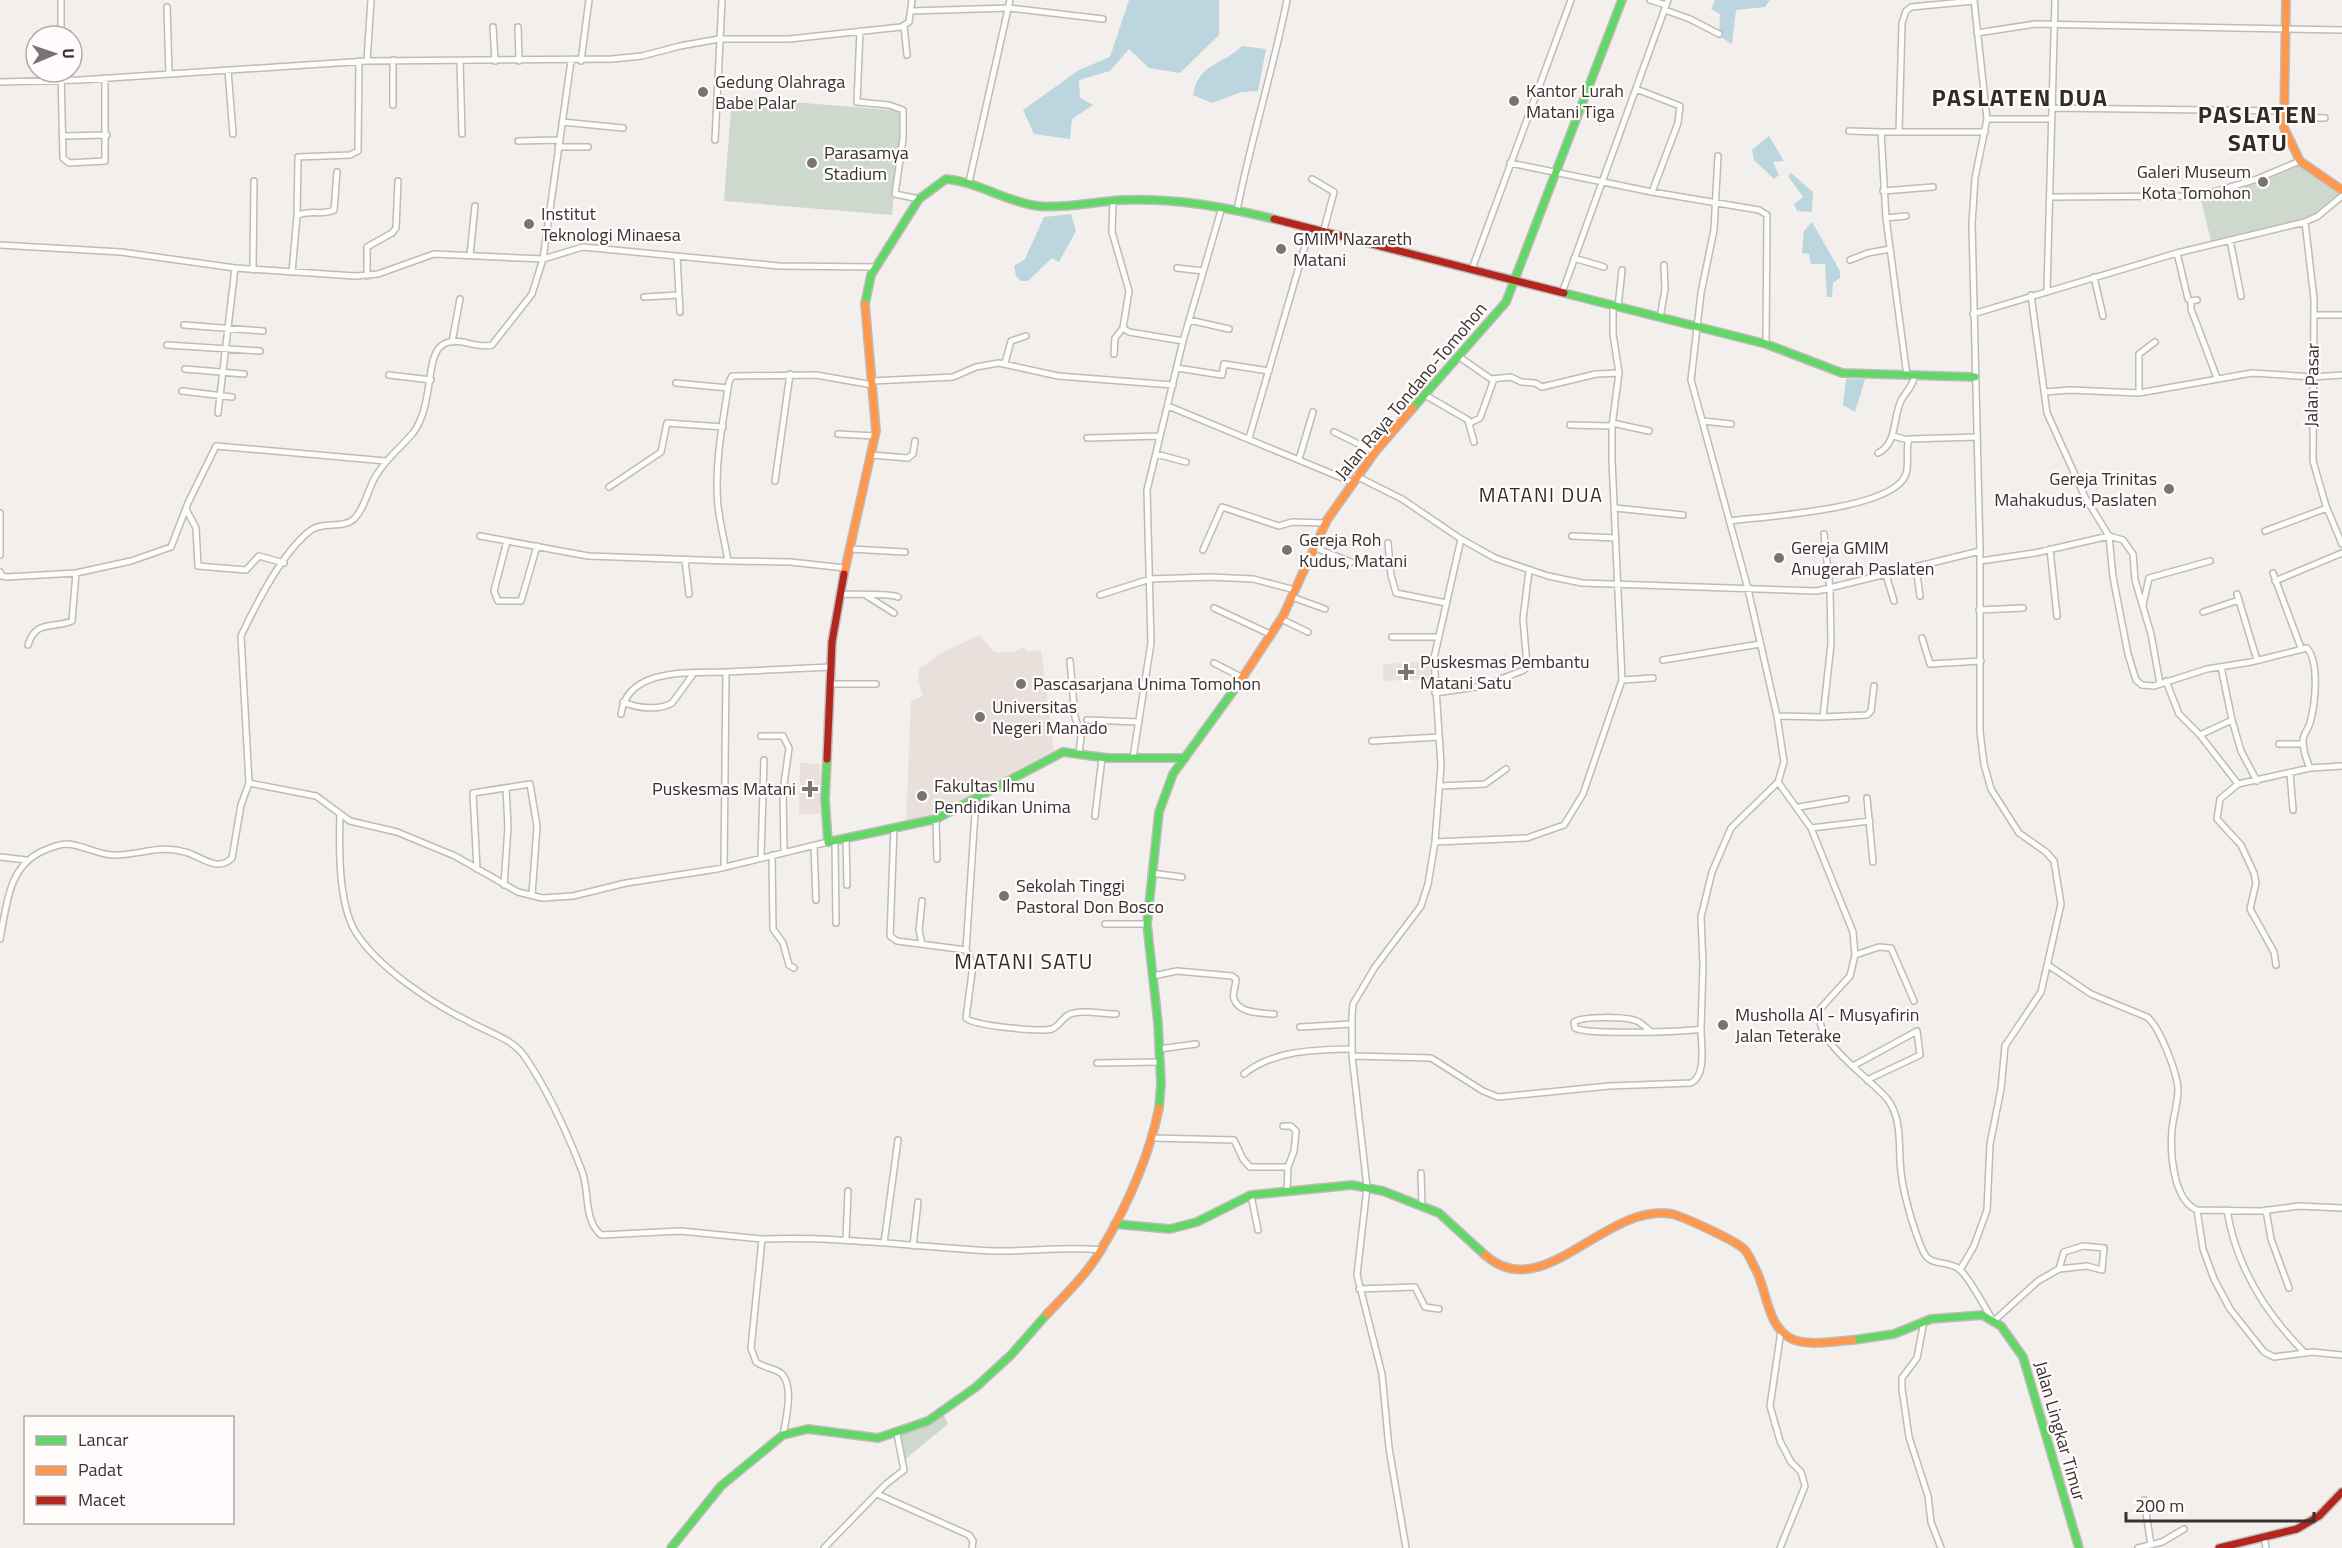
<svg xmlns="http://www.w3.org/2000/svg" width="2342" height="1548" font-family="'Titillium Web',sans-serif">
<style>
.built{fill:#e9dfdb}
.green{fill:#cfd8cc}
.water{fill:#bbd6de}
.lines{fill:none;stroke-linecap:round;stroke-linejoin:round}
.street-casing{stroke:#bebbb9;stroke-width:8}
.fast-casing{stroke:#bebbb9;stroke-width:10}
.slow-casing{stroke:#bebbb9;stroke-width:10}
.jam-casing{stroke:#bebbb9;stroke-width:10}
.street{stroke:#fdfdfc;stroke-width:5}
.fast{stroke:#63d668;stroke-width:7}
.slow{stroke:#ff974d;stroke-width:7}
.jam{stroke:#b3261e;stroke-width:7}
.poi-dot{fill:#787473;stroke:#fffcfb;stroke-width:2}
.labels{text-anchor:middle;stroke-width:4.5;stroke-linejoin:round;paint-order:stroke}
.poi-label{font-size:18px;fill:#353231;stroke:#fffcfb;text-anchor:start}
.street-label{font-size:18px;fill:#353231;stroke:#fffcfb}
.neighbourhood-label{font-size:20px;letter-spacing:1.5px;fill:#312c2a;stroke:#fffcfb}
.quarter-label{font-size:21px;letter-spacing:1.5px;fill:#312c2a;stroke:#fffcfb}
.district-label{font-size:24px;font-weight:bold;letter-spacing:1.5px;fill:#312c2a;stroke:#fffcfb}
</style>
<rect width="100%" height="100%" fill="#f3efed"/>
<path class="built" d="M980 635 992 650 996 652H1014L1023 647 1027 651 1041 650 1054 750 936 814 906 822 911 701 923 696 918 679 919 669 943 652Z
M1429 662 1430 679 1383 681V664Z
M800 763 820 764V814H799Z"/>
<path class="green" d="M732 97 902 111 892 215 724 201Z
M2300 161 2342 190V196L2318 216 2212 245 2200 196 2214 193Z
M942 1411 948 1424 904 1460 897 1434Z"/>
<path class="water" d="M1129 0H1219V35L1180 73 1149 68 1129 49 1110 71 1079 80 1080 98 1093 105 1072 119 1070 139 1034 134 1023 110 1079 70 1110 57Z
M1715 0H1770L1765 7 1736 10 1732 44 1719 36 1720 14 1711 9Z
M1242 46 1266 49 1258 91 1241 92 1212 103 1193 95C1199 62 1222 66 1242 46Z
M1769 136 1784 161 1773 162 1779 175 1774 179 1754 160 1752 150Z
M1791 173 1813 192 1812 212 1797 211 1794 204 1803 197 1788 176Z
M1071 214 1076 231 1059 262 1052 258 1028 281H1021L1016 276 1014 266 1025 259 1044 217Z
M1812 222 1840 271V278L1833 283 1832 297H1827L1825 264H1811L1809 254 1802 253 1804 231Z
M1846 379H1865L1855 412 1843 405Z"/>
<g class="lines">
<defs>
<path id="street" d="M61 0V36
M1650 0 1666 5
M167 7 169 74
M1665 10 1690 19 1719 34
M911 11 1009 8 1103 19
M904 26 907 55
M493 27 495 61
M518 27 519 61
M860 31 857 102 889 105 903 110V139L895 194 919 199
M1977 33 2035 24 2342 30
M367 61 371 0
M460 61 462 134
M581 61 589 0
M228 70 233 134
M61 72 63 158 69 163 105 161V78
M0 82 80 80 367 61 612 59 642 56 680 46 719 39H789L901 27 909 22 912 0
M1636 89 1680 106 1678 123 1652 192
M393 105V60
M2052 108 2285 111
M2285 117 2325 118
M1987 119H2052
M562 122 623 128
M1849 131 1881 132
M1899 132 1902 23 1906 11 1911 7 1974 1
M62 136 107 135
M715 140 722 0
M518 141 559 140
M558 147H588
M1510 163 1652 192 1759 210 1767 215 1766 344
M1312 179 1334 192 1323 233
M969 182 1010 0
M1883 191 1933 187
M2050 197 2200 196 2257 179 2300 161
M1113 200 1112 232 1129 291 1123 328 1129 332 1183 341
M1237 210C1251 139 1273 71 1287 0
M297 216 298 157 350 155 358 151 359 61
M1886 218 1906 216
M2305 222 2314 299 2313 461 2326 506 2342 544
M2230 240 2241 296
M0 245 121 252 235 268 355 276 378 274 434 254 543 259 583 247 779 266 877 267
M2177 253 2188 299
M470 255 475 206
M677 257 680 312
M1574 258 1604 267
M1850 260 1868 253 1890 249
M1177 268 1203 271
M1472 269 1571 0
M253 270 254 181
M292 272 297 216C308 209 323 216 334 210L337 172
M367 276V247L392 233 396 228 398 181
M2094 277 2103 316
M2047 290 2055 0
M1562 293 1668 0
M2031 295 2047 413 2085 497 2109 536 2113 577 2128 654 2136 680 2142 685 2154 686 2207 669 2251 662 2307 648C2320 663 2315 705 2310 723 2308 730 2303 734 2303 741 2303 751 2306 759 2310 768L2342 766
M644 297 679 295
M2197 300 2191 301V309L2217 378
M1618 307 1622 270
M1973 314 2177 253 2305 222 2318 216 2342 196
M2314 315H2342
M1660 318 1665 289 1664 265
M1189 320 1229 329
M184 325 263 331
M452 342 460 299
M167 345 260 351
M1114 354 1115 338 1123 328
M1458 356 1491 379 1511 377 1521 382 1535 383 1542 387 1596 374 1619 373
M1005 363 1011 341 1026 336
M1177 368 1222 375 1224 364 1269 371
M185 369 244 374
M389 375 431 380
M1907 376 1886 218 1881 132H1985
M872 381 953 377 976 367 999 363 1058 376 1173 385
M676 383 728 388
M182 391 232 397
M2045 392 2070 390 2139 393 2252 373 2313 377 2342 375
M2139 393V354L2155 342
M1425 395 1468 420 1474 442
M1168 406 1352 482
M218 413 235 268
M1703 421 1731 424
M1470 423 1480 418 1494 379
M1612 423 1649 431
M1570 425 1612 426
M1334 432 1375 452
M838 434 875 436
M1893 436 1908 440
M1087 438 1160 436
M1249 438 1310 229
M1878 453C1899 443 1892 413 1903 397 1909 389 1912 386 1915 376
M1156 454 1186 462
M871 455 908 458 913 454 915 441
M1299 459 1313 412
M1356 476 1402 499 1461 539 1495 558 1548 576 1582 583 1817 591 1980 551 1972 224 1975 178 1987 119 1974 0
M775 481 790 374
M609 487 661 452 667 423 723 427
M1615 508 1683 515
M186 509 196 528 198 566 246 570 259 556 284 563
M0 513V555
M1730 521C1769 516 1873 510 1900 483 1913 471 1904 453 1909 439L1977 437
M2265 531 2327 508
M480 536 588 556 728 561C725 543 720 524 718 506 714 465 723 421 729 382L732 376 816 375 873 385
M1572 536 1616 538
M507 541 494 591 498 601H521L537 546
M1388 543 1391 575 1396 593 1446 603
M1313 547 1351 562
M850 549 905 552
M2050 549 2057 616
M1203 550 1222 507 1279 526 1292 522 1326 523
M685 560 689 594
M728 561 790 562 845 568
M1980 561 2035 553 2109 536 2123 540 2133 554 2135 580 2151 634 2160 684
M1916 567 1920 596
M0 572 2 576 7 577 76 573 131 561 171 547 188 503 216 446 386 461
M2273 573 2301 648
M1886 575 1894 601
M2275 581 2342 553
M840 594C854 595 890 593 898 597
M2237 594 2257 660
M1100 595 1150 579 1210 577 1253 579 1295 590
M867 596 894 613
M1292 597 1325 609
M2143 605 2149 578 2210 561
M1214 608 1272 635
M1979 610 2023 608
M2203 612 2239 600
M1281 619 1308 632
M1392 637H1438
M1922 638 1930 664 1981 661
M28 645C36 619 53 629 72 621L76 573
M1663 660 1760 644
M1070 661 1075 717 1081 737 1079 753
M1214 663 1241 677
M1622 680 1653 678
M2166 681 2179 714 2200 735 2238 784 2310 768
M830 684H876
M1435 693 1483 686 1524 670 1527 665 1523 619 1529 571
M623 702C637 708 658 711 672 703L694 673
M621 714C627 667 691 673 726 672
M1777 716 1823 717 1831 644 1830 589 1824 534
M1823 717 1867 715 1871 711 1874 686
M1087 720 1139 722
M2232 720 2241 751 2257 781
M2200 735 2232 720 2221 667
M761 736H783L789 748 783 791 784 851
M1372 741 1439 737
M2279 744H2303
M1133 758 1151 643 1147 490 1183 341 1222 207
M2290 773 2293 810
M1778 782 1811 828 1853 932 1855 955 1850 976 1820 1009C1811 1041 1871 1078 1888 1100 1903 1120 1898 1150 1901 1172 1903 1193 1914 1231 1923 1251 1930 1267 1945 1260 1958 1268 1969 1276 1983 1305 1991 1317
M249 783 316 796 350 821 397 832 455 856 518 892 542 898 573 896 626 883 717 869 828 842
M2238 784 2220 799 2217 819 2241 845 2254 873 2256 883 2250 909 2274 952 2276 965
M1440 786 1485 784 1506 769
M976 798 966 950 973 965 966 1018C974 1026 1040 1032 1052 1029 1060 1026 1064 1014 1074 1013 1086 1010 1103 1014 1116 1014
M1867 798 1873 862
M1799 807 1846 799
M340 814C339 846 338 902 355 931 376 966 431 1003 468 1021 487 1032 512 1038 525 1057 547 1089 568 1135 582 1171 590 1193 583 1219 601 1235L680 1231 762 1239
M1095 816 1102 758
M936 819 937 859
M894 827 890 936 897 941 966 950
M1811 828 1870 821
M846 838 847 885
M835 841 836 923
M1435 842 1527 838 1564 825 1583 794 1622 680 1612 460V426L1619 373 1613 334V306
M814 846 816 900
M772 855 773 929 783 943 789 965 794 968
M0 857 26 860
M761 857 764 760
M724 867 726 672 831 667
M477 869 473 793 530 784 537 826 532 895
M1151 873 1182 877
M504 885 508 827 506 788
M1105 924H1147
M0 939C7 904 8 865 45 850 52 847 59 844 67 844 82 845 97 854 112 855 137 856 160 844 185 852 201 856 217 873 232 858L241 805 249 783 241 636C256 604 283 551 311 530 324 521 343 529 354 519 366 507 368 487 377 474 387 458 401 447 413 433 433 407 426 360 440 347 455 333 475 350 492 345L532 294 543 259 571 61
M922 944 919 930 922 901
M1855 955 1879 947 1891 948 1914 1001
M2048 965 2091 994 2147 1017C2160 1027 2177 1073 2178 1089 2178 1103 2173 1117 2172 1130 2170 1153 2173 1200 2197 1210L2261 1211 2299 1206 2342 1208
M1153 976 1177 971 1232 976 1236 979C1236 986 1232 993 1234 999 1239 1014 1262 1013 1274 1014
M1300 1027 1352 1024
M1650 1031C1645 1027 1640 1021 1634 1020 1622 1017 1583 1016 1574 1022L1575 1028C1587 1035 1682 1032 1701 1029L1703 965 1701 917 1712 872 1731 828 1778 782 1784 762 1777 716 1748 589 1691 380 1701 293 1714 230 1718 156
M1159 1049 1196 1044
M1352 1056 1431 1058 1483 1091 1498 1097 1609 1086 1691 1083C1707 1075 1701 1044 1701 1029
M1097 1063 1160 1062
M1853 1066 1917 1031 1920 1055 1867 1080
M1244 1074C1274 1050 1314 1050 1351 1049
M1283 1126H1291L1296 1131 1294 1151 1288 1167
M1153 1138 1234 1140 1243 1159 1250 1167H1288L1287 1191
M1421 1173 1422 1205
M1251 1195 1258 1230
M2197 1210 2203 1249 2214 1279 2230 1309 2264 1352 2274 1357 2312 1352 2342 1355
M2227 1210C2236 1267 2265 1313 2305 1353
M2266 1210 2271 1239 2289 1288
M846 1239 848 1191
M884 1243 898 1140
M913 1246 918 1202
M2083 1246 2104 1248 2102 1270 2087 1266 2059 1269 2064 1252Z
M1960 1270 1974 1246 1987 1210 1990 1144 2001 1089 2005 1046 2041 992 2061 904 2054 861 2046 852 2019 833 1991 789 1984 764 1980 732V551
M1359 1289 1415 1287 1425 1307 1439 1309
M1995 1320 2038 1281 2059 1269
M1924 1321 1917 1358 1902 1378V1389L1909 1437 1928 1496 1931 1522 1941 1548
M783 1435C786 1419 794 1387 782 1374 775 1368 764 1368 756 1362L751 1348 762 1239C840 1236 917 1247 995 1251 1031 1252 1066 1246 1101 1250
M877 1494 969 1535 973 1541 972 1548
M2144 1500 2151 1545
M2264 1536 2266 1548
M824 1548 886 1484 904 1470 897 1434
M1406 1548 1389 1448 1382 1374 1357 1275 1367 1187 1352 1056V1016L1353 1004 1375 967 1421 906 1428 884 1435 842 1441 765 1434 658 1461 539
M1780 1548 1805 1486 1801 1472 1791 1462 1780 1441 1770 1406 1781 1331
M2138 1548 2162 1542 2184 1529"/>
<path id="fast" d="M1564 293 1766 344 1842 373 1975 377
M865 304 871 275 919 199 946 179C979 182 1006 202 1038 206 1066 209 1096 201 1125 200 1176 198 1225 207 1274 219
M1413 408 1506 302 1622 0
M827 759 825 799 828 842 936 819 1063 752 1107 758H1185
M1159 1108 1161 1083 1158 1023 1147 924 1159 812 1173 774 1239 683
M1115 1224 1170 1229 1197 1222 1251 1195 1352 1185 1383 1191 1439 1213 1485 1255
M1853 1340 1894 1334 1931 1319 1982 1315 2001 1326 2023 1357 2079 1548
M671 1548 721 1486 783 1435 808 1429 878 1438 928 1421 976 1387 1011 1355 1047 1314"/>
<path id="slow" d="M2286 0 2284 128 2300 161 2342 190
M844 574 876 431 865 304
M1239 683 1283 616 1327 520 1375 452 1413 408
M1485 1255C1543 1307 1605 1202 1672 1214 1684 1217 1737 1241 1745 1250 1749 1255 1753 1264 1756 1270 1767 1291 1767 1325 1790 1338 1806 1347 1834 1341 1853 1340
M1047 1314C1066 1294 1087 1274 1101 1250 1127 1206 1149 1157 1159 1108"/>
<path id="jam" d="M1274 219 1564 293
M827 759 832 642 844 574
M2219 1548 2297 1529 2319 1516 2342 1492"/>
</defs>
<use href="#street" class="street-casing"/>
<use href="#fast" class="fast-casing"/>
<use href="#slow" class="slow-casing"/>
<use href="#jam" class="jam-casing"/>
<use href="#street" class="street"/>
<use href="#fast" class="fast"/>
<use href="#slow" class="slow"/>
<use href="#jam" class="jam"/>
</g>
<g class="poi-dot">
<circle cx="703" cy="92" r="6"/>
<circle cx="1514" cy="101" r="6"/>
<circle cx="812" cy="163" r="6"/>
<circle cx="2263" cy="182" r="6"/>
<circle cx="529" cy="224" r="6"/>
<circle cx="1281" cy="249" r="6"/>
<circle cx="2169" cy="489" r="6"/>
<circle cx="1287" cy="550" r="6"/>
<circle cx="1779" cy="558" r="6"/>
<path d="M1403 663h6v6h6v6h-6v6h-6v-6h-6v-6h6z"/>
<circle cx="1021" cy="684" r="6"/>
<circle cx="980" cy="717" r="6"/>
<path d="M807 780h6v6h6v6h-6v6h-6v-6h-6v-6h6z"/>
<circle cx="922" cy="796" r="6"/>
<circle cx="1004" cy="896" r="6"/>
<circle cx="1723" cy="1025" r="6"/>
</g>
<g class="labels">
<g class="poi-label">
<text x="715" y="88">Gedung Olahraga<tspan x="715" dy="21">Babe Palar</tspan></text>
<text x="1526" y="97">Kantor Lurah<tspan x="1526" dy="21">Matani Tiga</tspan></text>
<text x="824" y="159">Parasamya<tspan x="824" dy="21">Stadium</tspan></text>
<text x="2251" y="178" text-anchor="end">Galeri Museum<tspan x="2251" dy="21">Kota Tomohon</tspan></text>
<text x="541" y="220">Institut<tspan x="541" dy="21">Teknologi Minaesa</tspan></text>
<text x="1293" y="245">GMIM Nazareth<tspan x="1293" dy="21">Matani</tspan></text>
<text x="2157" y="485" text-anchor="end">Gereja Trinitas<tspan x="2157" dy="21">Mahakudus, Paslaten</tspan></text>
<text x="1299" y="546">Gereja Roh<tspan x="1299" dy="21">Kudus, Matani</tspan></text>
<text x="1791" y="554">Gereja GMIM<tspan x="1791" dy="21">Anugerah Paslaten</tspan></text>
<text x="1420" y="668">Puskesmas Pembantu<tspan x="1420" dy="21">Matani Satu</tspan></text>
<text x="1033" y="690">Pascasarjana Unima Tomohon</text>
<text x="992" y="713">Universitas<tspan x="992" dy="21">Negeri Manado</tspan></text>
<text x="934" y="792">Fakultas Ilmu<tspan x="934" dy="21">Pendidikan Unima</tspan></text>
<text x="796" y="795" text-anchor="end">Puskesmas Matani</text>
<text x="1016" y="892">Sekolah Tinggi<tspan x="1016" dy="21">Pastoral Don Bosco</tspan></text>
<text x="1735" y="1021">Musholla Al - Musyafirin<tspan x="1735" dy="21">Jalan Teterake</tspan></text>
</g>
<g class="street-label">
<text transform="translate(2312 385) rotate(-89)" y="6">Jalan Pasar</text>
<text transform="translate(1411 391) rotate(-50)" y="6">Jalan Raya Tondano-Tomohon</text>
<text transform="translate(2060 1431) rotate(74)" y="6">Jalan Lingkar Timur</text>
</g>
<g class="neighbourhood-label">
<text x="1541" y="502">MATANI DUA</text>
</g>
<g class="quarter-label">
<text x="1024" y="969">MATANI SATU</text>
</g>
<g class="district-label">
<text x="2020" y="106">PASLATEN DUA</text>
<text x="2258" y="123">PASLATEN<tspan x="2258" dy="28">SATU</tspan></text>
</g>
</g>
<rect x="24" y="1416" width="210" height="108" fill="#fffcfb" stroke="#aeabaa" stroke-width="1.5"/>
<rect x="36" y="1436" width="30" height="9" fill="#63d668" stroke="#aeabaa" stroke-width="1.5"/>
<text x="78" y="1446" font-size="18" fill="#353231">Lancar</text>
<rect x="36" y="1466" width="30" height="9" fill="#ff974d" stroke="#aeabaa" stroke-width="1.5"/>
<text x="78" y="1476" font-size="18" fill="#353231">Padat</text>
<rect x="36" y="1496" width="30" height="9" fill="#b3261e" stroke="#aeabaa" stroke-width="1.5"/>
<text x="78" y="1506" font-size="18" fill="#353231">Macet</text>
<g transform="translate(54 54) rotate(88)"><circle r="28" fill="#fffcfb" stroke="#aeabaa" stroke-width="1.5"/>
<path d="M0-4.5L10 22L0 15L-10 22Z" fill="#787473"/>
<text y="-9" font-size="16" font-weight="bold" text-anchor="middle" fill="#353231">U</text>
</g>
<path d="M2126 1512v9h188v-9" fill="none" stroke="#353231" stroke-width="3"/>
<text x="2135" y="1512" font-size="18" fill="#353231" stroke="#fffcfb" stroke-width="4.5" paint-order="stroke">200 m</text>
</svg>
